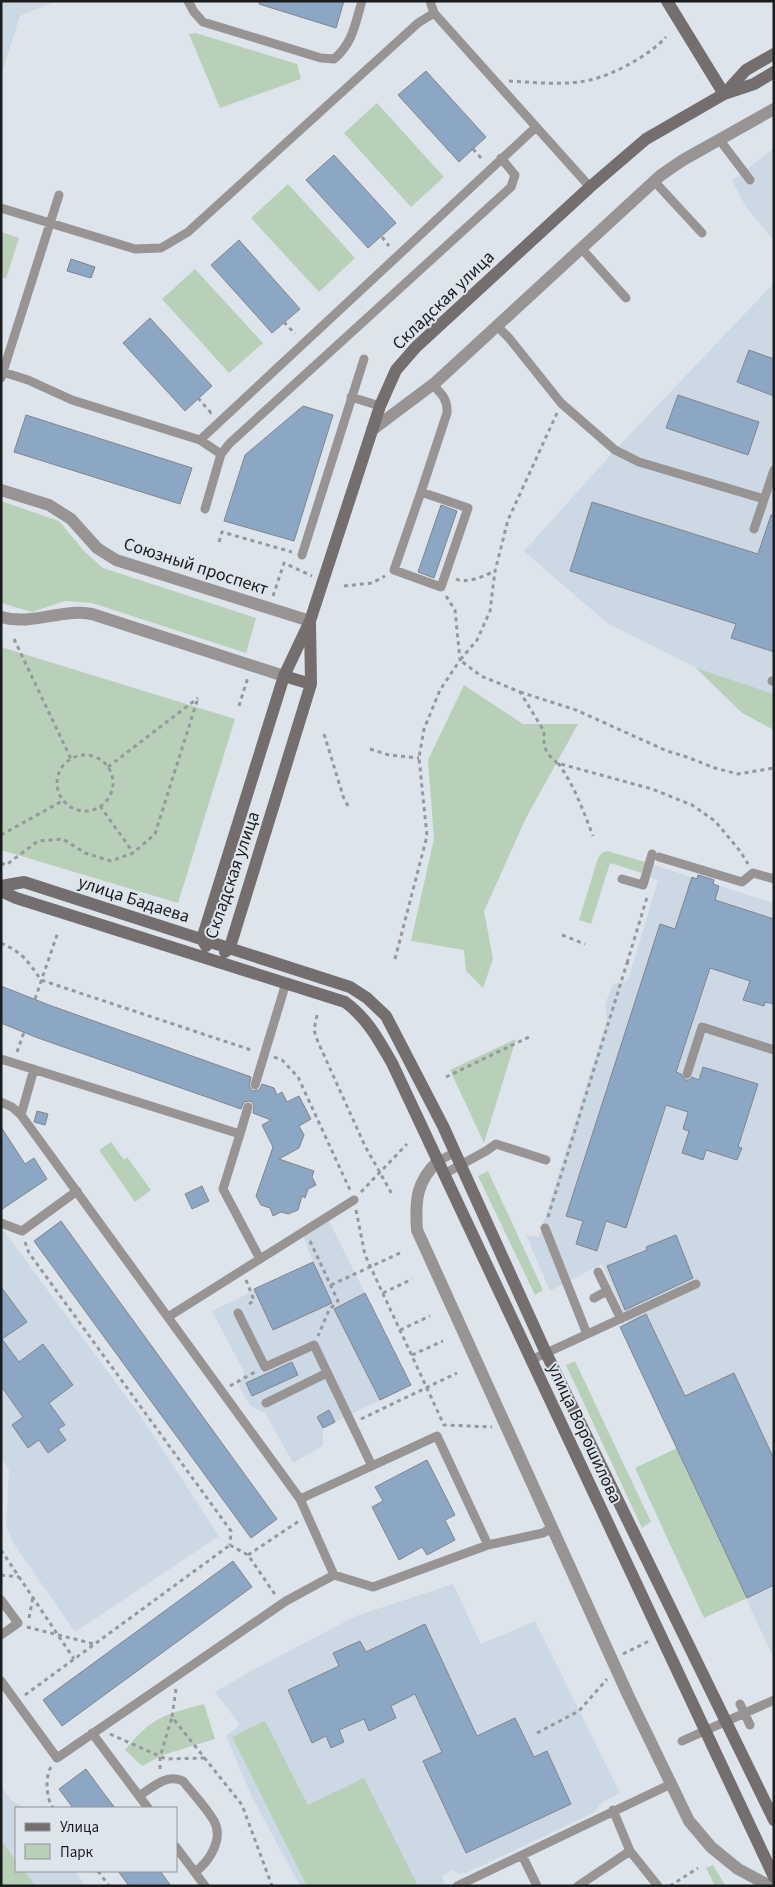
<svg xmlns="http://www.w3.org/2000/svg" width="775" height="1887" font-family="'Source Sans 3',sans-serif">
<style>
.built{fill:#cdd8e5}
.green{fill:#b8d0b7}
.building{fill:#8ca7c4;stroke:#80858b}
.lines{fill:none;stroke-linecap:round;stroke-linejoin:round}
.path{stroke:#95999e;stroke-width:3;stroke-dasharray:4 4;stroke-linecap:butt}
.lane{stroke:#989494;stroke-width:9}
.street{stroke:#989494;stroke-width:12}
.secondary{stroke:#746e6e;stroke-width:12}
.labels{text-anchor:middle;stroke-width:4;stroke-linejoin:round;paint-order:stroke}
.street-label{font-size:18px;fill:#1a1c1e;stroke:#dee4eb}
</style>
<rect width="100%" height="100%" fill="#dee4eb"/>
<path class="built" d="M1 1H56L20 16 1 75Z
M774 148V241L746 207 732 181Z
M774 283V695L696 668 607 623 524 551 615 450Z
M645 862 697 879 700 871 716 876 713 884 774 903V1659L620 1327 628 1323 602 1264 550 1291 526 1235 539 1237 607 1020 605 1005 612 985 628 980 658 881 642 873Z
M329 1221 411 1385 323 1428V1446L293 1463 265 1413 250 1406 239 1386 244 1372 212 1311 313 1262 303 1236Z
M1 1230 4 1231 144 1421 219 1536 75 1632 14 1544 6 1526 9 1470 1 1458Z
M453 1584 481 1644 535 1621 620 1793 602 1802 595 1812 466 1873 459 1874 453 1870 442 1876 445 1886H300L252 1797 226 1736 240 1725 215 1692 253 1670 356 1616Z
M1 1787 12 1801 25 1808H16V1871H75L86 1886H1Z"/>
<path class="green" d="M196 33 297 64 301 79 220 108 189 34Z
M377 103 444 177 411 207 344 133Z
M288 184 355 258 319 292 251 218Z
M1 232 19 238 6 279 1 277Z
M195 269 263 343 229 373 162 299Z
M1 501 59 521 84 551 103 568 256 618 246 653 92 603 65 601 32 612 1 603Z
M1 647 235 719 178 903 1 850Z
M696 668 774 694V730L742 713Z
M464 685 523 724H578L526 818 484 911 493 959 483 988 466 971 464 950 411 941 434 839 428 760Z
M607 851 645 862 642 873 610 863 591 924 579 920 598 858 602 853Z
M516 1039 484 1143 450 1070Z
M111 1142 124 1160 127 1157 151 1190 135 1202 99 1150Z
M488 1171 543 1290 535 1295 478 1176Z
M575 1361 651 1522 642 1528 566 1365Z
M677 1448 747 1598 704 1618 635 1468Z
M204 1704 215 1739 163 1755 142 1766 125 1750C152 1717 163 1715 204 1704Z
M265 1721 308 1805 364 1778 418 1886H307L232 1737Z
M1 1840 16 1861V1871H24L35 1886H1Z
M713 1865 725 1885 726 1886H715L706 1868Z"/>
<path class="building" d="M259 1H344L336 28 259 4Z
M426 71 486 137 459 162 398 95Z
M334 155 396 223 368 248 306 180Z
M239 240 300 309 272 333 211 265Z
M71 259 95 267 91 278 67 271Z
M150 318 212 386 185 411 123 343Z
M749 350 774 359V396L737 382Z
M678 395 759 422 748 455 666 428Z
M303 406 333 415 294 541 224 521 245 455Z
M26 415 192 468 180 504 14 452Z
M592 502 758 554 771 515H774V652L731 638 736 624 570 571Z
M441 505 457 511 434 578 418 572Z
M698 875 714 880 713 884 719 886 715 900 774 919V1004L765 1002 764 1006 743 1000 750 981 710 968 676 1072 681 1074 685 1080H689L692 1077 699 1080 703 1067 758 1084 738 1147 742 1148 737 1160 706 1150 703 1160 682 1153 689 1131 683 1129 688 1112 666 1105 626 1228 606 1221 597 1251 576 1244 583 1221 566 1216 660 924 675 929 692 877 697 879Z
M1 986 49 1005 251 1077 249 1086 253 1091 259 1090 262 1084 274 1088 277 1095 282 1092 287 1102 299 1096 311 1119 299 1126 304 1135 299 1148 279 1159 314 1171 312 1177 316 1185 308 1189 305 1198 302 1196 298 1210 288 1214 281 1212 273 1216 270 1208 261 1205 256 1196 273 1147 262 1125 271 1120 253 1113 254 1106 252 1102 249 1101 244 1102 241 1109 38 1038 1 1023Z
M37 1111 48 1114 45 1125 34 1122Z
M1 1127 25 1164 34 1158 47 1179 1 1210Z
M202 1186 209 1201 192 1209 185 1194Z
M61 1221 277 1519 251 1538 34 1241Z
M676 1235 693 1278 625 1310 607 1266 647 1250 646 1247Z
M313 1262 332 1303 273 1330 254 1289Z
M1 1287 27 1322 2 1339 19 1362 43 1344 73 1385 49 1403 65 1425 58 1429 66 1440 48 1453 39 1440 28 1448 12 1425 23 1417 1 1386Z
M365 1293 411 1385 380 1400 334 1309Z
M646 1314 685 1396 734 1373 774 1459V1585L747 1598 620 1327Z
M292 1362 298 1375 252 1396 246 1383Z
M329 1410 335 1422 323 1428 317 1417Z
M427 1460 455 1515 445 1520 455 1540 427 1555 422 1547 399 1560 372 1507 383 1501 375 1487Z
M233 1561 252 1587 62 1726 43 1700Z
M425 1624 477 1736 515 1718 534 1757 547 1751 571 1804 466 1853 423 1761 442 1752 415 1694 391 1706 396 1718 369 1731 364 1719 339 1730 344 1742 331 1748 326 1736 312 1743 288 1690 339 1666 333 1653 360 1641 366 1652Z
M86 1769 102 1791 115 1808H73L59 1789Z
M118 1871H160L171 1886H129Z"/>
<g class="lines">
<path class="path" d="M509 81C532 82 555 85 578 82 605 80 648 57 666 37
M473 149 482 159
M382 237 389 246
M284 322 295 334
M198 398 211 413 213 411
M557 413 508 520 495 571 490 611 477 640 460 660 481 676 520 692 544 731V746L548 754 557 763 652 789 692 805 715 821 740 851 748 864
M219 542 222 532 292 552
M456 579C467 584 484 576 495 571
M344 586 372 583 385 576
M273 596 284 563 312 576
M14 639 71 759
M520 692 576 710 667 751 684 756 715 768 738 774 774 768
M239 706 248 677
M324 734 344 799 350 809
M370 749 389 755 419 758
M57 783a28 28 0 1 1 56 0a28 28 0 1 1-56 0Z
M558 763C574 785 583 810 593 836
M108 767 198 698
M100 806 133 852
M1 835 64 800
M1 863 6 865 38 841 63 839 85 853 111 861 133 853 155 834 198 698
M562 935 585 944
M1 943C23 953 28 961 41 980L254 1051
M395 959 427 836 419 758 424 729 440 690 460 660 455 610 446 596
M627 963 648 894
M35 999 58 932
M317 1015 314 1030 318 1042 365 1146 393 1196
M17 1052 24 1032
M274 1057 282 1060 298 1077 350 1190
M446 1077 529 1037
M361 1192 407 1144
M356 1210 365 1255 444 1425 492 1427
M548 1217 627 963 633 964
M310 1241 338 1301 329 1310 318 1336
M25 1242 29 1253 231 1531 230 1545
M246 1280 254 1300 247 1306
M331 1285 400 1253
M383 1293 412 1279
M400 1330 430 1316
M412 1355 443 1341
M230 1386 255 1372
M361 1419 457 1373
M230 1545 248 1555 276 1596
M1 1550 74 1659
M248 1555 299 1521
M1 1575 19 1577
M29 1618 33 1597
M27 1627 94 1644
M623 1654 649 1641
M176 1689 172 1717 242 1805 272 1886
M25 1695 230 1545
M537 1733 579 1711 607 1679
M110 1734 166 1759 205 1758
M51 1767C45 1776 46 1799 53 1808
M160 1769V1757L172 1717
M98 1871 109 1886
M670 1886 698 1868"/>
<path class="lane" d="M188 1 194 12 203 22 321 58 334 59C353 43 355 24 362 1
M430 1 434 13 590 187
M719 139 750 180
M654 181 702 233
M1 208 135 249 161 248 188 232 418 23 434 13
M581 248 626 298
M497 326 509 338 561 403 615 450 639 462 764 499
M3 372 28 380 72 400 200 440 536 127
M1 378 59 195
M351 397 380 406
M200 440 221 454
M421 492 468 508 441 587 394 570Z
M421 492 447 413C448 400 442 394 433 385
M205 509 221 454 230 443 511 187 515 175 501 158
M754 529 774 470
M302 555 364 359
M772 681H774
M659 857 742 882 753 873 774 879
M622 879 643 885 652 854
M1 1059 240 1134 248 1107
M34 1069 21 1115 300 1499 334 1575
M687 1074 702 1027 774 1050
M255 1085 286 983
M1 1102 12 1107 21 1115
M240 1134 223 1189 260 1259 354 1200
M438 1161 456 1152
M444 1174 486 1151 496 1144 546 1160
M1 1223 22 1231 77 1191
M545 1228 587 1334
M598 1272 621 1319
M594 1298 607 1291
M238 1313 265 1367 314 1345 372 1466
M168 1317 260 1259
M531 1360 696 1284
M266 1403 327 1373
M300 1499 437 1436 488 1545
M1 1600 18 1623 1 1635
M1 1681 57 1758 286 1601 334 1575 373 1587 488 1545 543 1533 552 1528
M740 1704 750 1725
M92 1733 148 1808
M682 1741 774 1700
M139 1796C153 1787 167 1773 183 1781 193 1794 206 1807 214 1821 224 1839 209 1862 195 1872
M176 1847 205 1886
M630 1851 658 1886
M522 1855 537 1886
M457 1886 671 1784
M578 1886 630 1851 613 1810"/>
<path class="street" d="M372 430 436 382 661 175 683 160 774 109
M1 490 49 505 71 519 97 548 116 560 310 621
M1 617C25 624 48 615 72 613 79 612 86 613 92 614L284 676
M438 1161C416 1182 415 1201 417 1230L628 1695 689 1821 711 1847 738 1869 770 1886"/>
<path class="secondary" d="M667 1 724 94
M726 92 746 70 774 54
M284 676 311 684
M1 886 24 882 350 987 367 998 386 1016 443 1126 546 1353 774 1820
M1 891 16 898 345 1002C367 1018 379 1040 392 1063L774 1877
M206 946 202 939 284 676 310 621 380 406 396 370 416 347 590 187 646 139 724 94 754 84 774 72
M225 952 230 947 311 684 310 624"/>
</g>
<g class="labels">
<g class="street-label">
<text transform="translate(443 300) rotate(-44)" y="6">Складская улица</text>
<text transform="translate(196 566) rotate(18)" y="6">Союзный проспект</text>
<text transform="translate(232 875) rotate(-71)" y="6">Складская улица</text>
<text transform="translate(134 899) rotate(18)" y="6">улица Бадаева</text>
<text transform="translate(585 1433) rotate(65)" y="6">улица Ворошилова</text>
</g>
</g>
<rect width="775" height="1887" fill="none" stroke="#1a1c1e" stroke-width="5"/>
<rect x="15" y="1807" width="162" height="65" fill="#dee4eb" stroke="#909499"/>
<rect x="25" y="1823" width="25" height="8" fill="#746e6e" stroke="#909499"/>
<text x="60" y="1832" font-size="15" fill="#1a1c1e">Улица</text>
<rect x="25" y="1844" width="25" height="15" fill="#b8d0b7" stroke="#909499"/>
<text x="60" y="1857" font-size="15" fill="#1a1c1e">Парк</text>
</svg>
